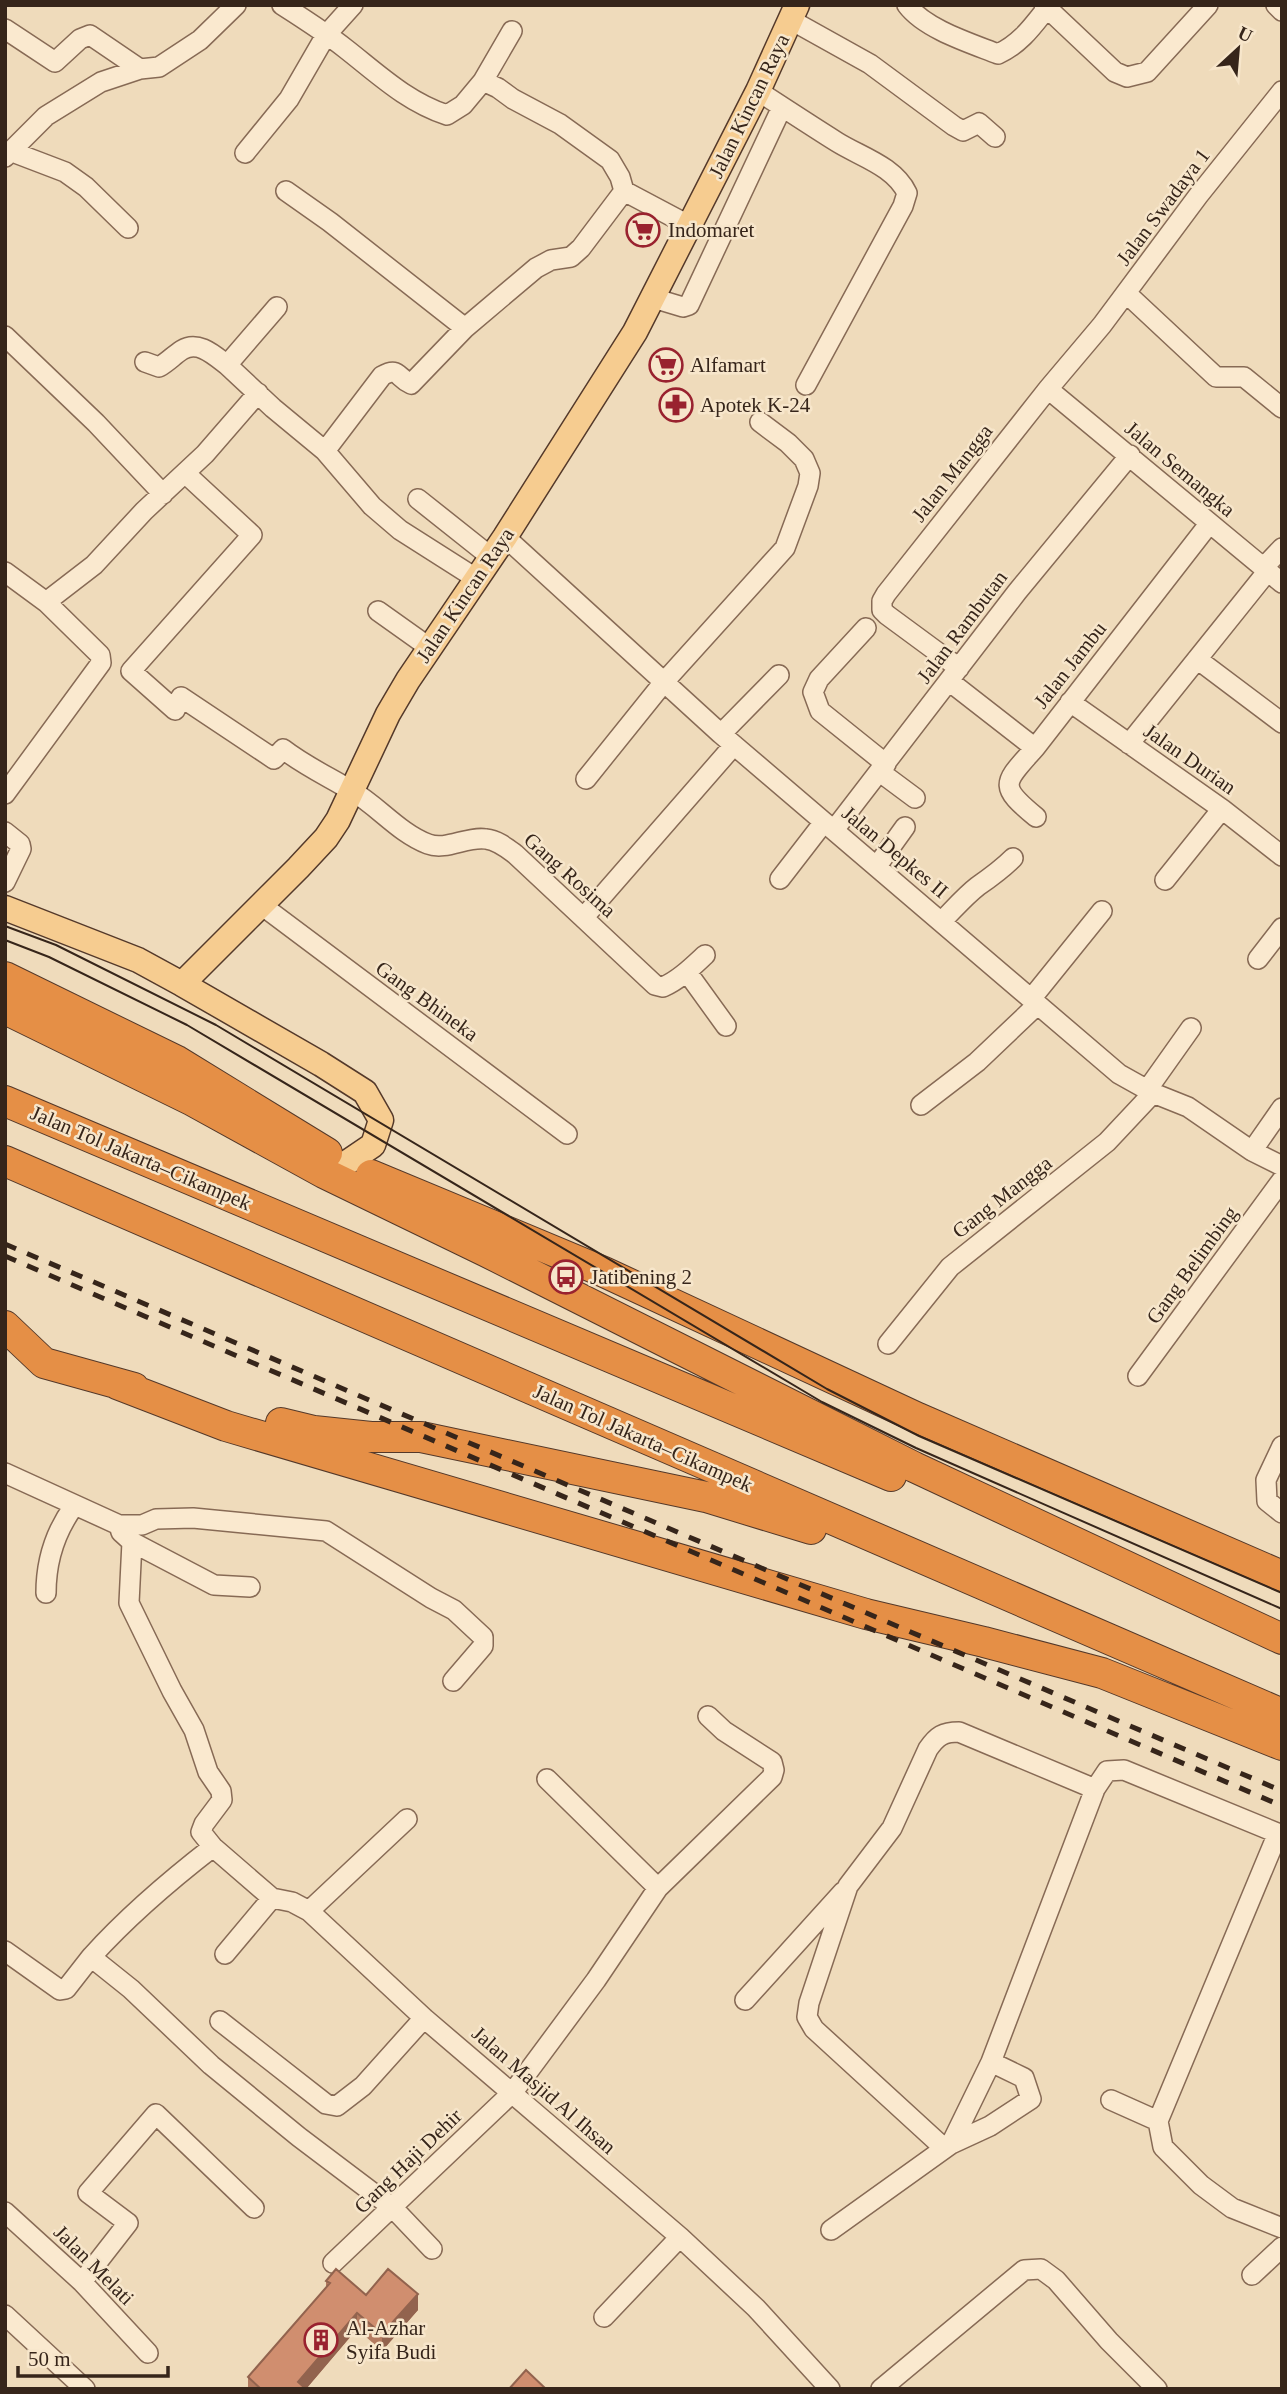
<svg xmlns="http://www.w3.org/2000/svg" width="1287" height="2394" font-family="'Times New Roman',serif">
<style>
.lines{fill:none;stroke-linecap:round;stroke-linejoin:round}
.minor-casing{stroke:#876a55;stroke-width:22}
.major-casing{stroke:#54392a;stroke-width:27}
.highway-casing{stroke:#54392a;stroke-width:32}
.minor{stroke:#fae9cf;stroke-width:19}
.major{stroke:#f6cc90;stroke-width:24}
.highway{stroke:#e58f46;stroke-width:30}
.tram{stroke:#36251a;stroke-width:2}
.rail{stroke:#36251a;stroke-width:5;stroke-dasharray:12 12;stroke-linecap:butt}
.wall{fill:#b37a5f}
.shaded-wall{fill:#92634e}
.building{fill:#d08e6f;stroke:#92634e;stroke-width:2}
.labels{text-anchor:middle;stroke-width:5;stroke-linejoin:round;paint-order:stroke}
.street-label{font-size:21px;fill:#36251a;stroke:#f7e6cb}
.poi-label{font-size:21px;fill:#36251a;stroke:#f7e6cb;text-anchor:start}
</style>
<rect width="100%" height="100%" fill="#efdbbb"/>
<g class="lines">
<defs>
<path id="minor" d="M282 5C304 19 326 33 346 49 378 74 407 102 447 115L463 105 483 81 498 88 513 99 560 124 610 160 620 177 624 191 690 226
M907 5C925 29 970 43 998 54 1020 44 1032 27 1047 8
M1044 5 1115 72 1127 77 1147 72 1208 5
M1276 5 1282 11
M791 20 870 64 954 126 963 131 979 123 995 137
M5 29 55 62 80 39 90 35 140 69
M483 81 512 31
M758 91C784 108 810 125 837 142 861 157 894 166 907 193L903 206 806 385
M10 151 65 172 86 187 128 228
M245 153 289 99 326 35 353 5
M5 157 46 116 101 82 140 69 159 67 200 40 236 5
M286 191 330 222 465 328
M1126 293 1216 377H1244L1282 408
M653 298 683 307 689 305 782 107
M277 307 227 365 273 408 325 451
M5 336 96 423 163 494
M145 362 159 367C168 362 174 355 182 350 198 340 214 355 227 365
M1048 389 1282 583
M186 474 252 535 131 671 175 710 181 697 274 759 283 749C305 766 329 777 352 791 378 806 399 833 428 844 446 851 467 836 486 839 497 840 507 848 515 854L655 985 663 987C679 980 692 967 705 955
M418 499 491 557
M505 537 721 734 1119 1074 1153 1093 1188 1107 1252 1151 1282 1166
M1263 568 1282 548
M5 572 46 602 100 655 101 663 5 794
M477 579 400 530 372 506 325 451 382 376C399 366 397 378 411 384L465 328 536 268 551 260 571 257 581 248 624 191
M46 602 94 565 144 511 205 454 258 393
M378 611 430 648
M866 628 819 679 813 692 820 711 886 764
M1197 659 1282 723
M959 668 887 615 882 610V601L886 594 1048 389 1102 325 1198 196 1282 91
M949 681 1035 748 1209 524
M1070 702 1222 809 1282 856
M721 734 779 675
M1129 744 1267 572
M1035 748C1004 783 997 785 1036 817
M880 772 915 798
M586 779 664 682 785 548 808 486 810 473 804 459 788 443 760 422
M834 830 1017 592 1130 455
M5 832 20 844 21 849 5 882
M877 866 905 827
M780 879 824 822
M1165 880 1222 809
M260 904 567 1134
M584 917 734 745
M942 921C954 909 965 896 978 886 991 877 1002 869 1013 858
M1258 959 1282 928
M687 972 726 1026
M1031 999 1102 911
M1147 1090 1191 1028
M921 1105 977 1062 1037 1005
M1252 1151 1282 1108
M888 1344 950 1267 1107 1142 1153 1093
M1138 1376 1282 1180
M1282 1446 1266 1480 1267 1501 1282 1513
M5 1473 119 1525H142L156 1519 193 1518 326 1531 431 1598 454 1610 483 1637V1646L453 1681
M119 1525 121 1532 132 1542 129 1603 172 1691 194 1730 208 1772 221 1791 222 1800 204 1824 201 1832 213 1847 272 1898 292 1902 309 1911 424 2018 680 2237 756 2308 830 2389
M132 1542 214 1585 250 1587
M46 1593C46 1560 55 1532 74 1506
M547 1779 658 1888
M1278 1833 1158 2121 1163 2147 1201 2185 1232 2208 1282 2228
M213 1847C169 1881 128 1916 91 1957L131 1989 211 2065 299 2137 393 2208 432 2249
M309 1911 407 1819
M5 1951 60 1990 66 1989 91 1957
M225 1954 272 1898
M745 2000 843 1892
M220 2021 326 2104 337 2106 363 2086 424 2018
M1111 2100 1158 2121
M951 2144 990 2126 1031 2099 1024 2078 991 2062
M944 2148 814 2029 807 2017 809 2003 848 1886 892 1828 928 1749C937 1736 943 1732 959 1732L1095 1789 1107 1771 1124 1770 1282 1835
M5 2212 82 2282 148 2353
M831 2230 951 2144 991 2062 1095 1789
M333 2263 513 2092 596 1980 658 1888 772 1777 774 1770 772 1762 724 1731 708 1716
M1252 2275 1282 2247
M82 2282 128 2223 88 2193 156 2114 254 2208
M5 2315 85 2389
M604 2317 680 2237
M881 2389 1024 2270 1041 2269 1056 2280 1109 2341 1157 2389"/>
<path id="major" d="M5 908 138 960 182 984 321 1064 365 1092 381 1120 373 1145 345 1164
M182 984 298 868 326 838 338 820 388 714 408 680 505 537 635 332 758 91 797 5"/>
<path id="highway" d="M5 977 177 1061 327 1153
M5 1009 193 1101 324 1173 485 1251 914 1467 1282 1639
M5 1101 891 1476
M5 1161 1282 1714
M371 1175 604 1272 918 1418 1282 1576
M5 1326 44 1363 134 1388
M117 1384 226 1426 866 1614 984 1642 1102 1673 1282 1745
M281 1423 314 1431 371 1437H421L706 1497 811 1529"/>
</defs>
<use href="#minor" class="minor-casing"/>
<use href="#major" class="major-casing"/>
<use href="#highway" class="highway-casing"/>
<use href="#minor" class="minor"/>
<use href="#major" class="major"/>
<use href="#highway" class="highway"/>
<path class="tram" d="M5 926 56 945 216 1025 827 1389 919 1436 1282 1593
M5 940 49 957 187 1025 822 1402 916 1448 1282 1609"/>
<path class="rail" d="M5 1244 1282 1791
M5 1256 1282 1806"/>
</g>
<path class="wall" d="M326 2281 366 2295 418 2310 382 2351 357 2329 306 2389H248V2377L326 2287Z"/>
<path class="shaded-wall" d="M418 2294V2310L382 2351V2334Z
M357 2313V2329L306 2389 298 2382Z"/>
<path class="building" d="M336 2269 366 2295 388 2269 418 2294 382 2334 357 2313 298 2382 306 2389H261L248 2377 330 2283 326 2281Z
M526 2370 546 2389H509Z"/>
<defs>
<symbol id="supermarket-ring" viewBox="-11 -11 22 22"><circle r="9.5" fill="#f7e6cb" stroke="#99222f" stroke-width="1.5"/><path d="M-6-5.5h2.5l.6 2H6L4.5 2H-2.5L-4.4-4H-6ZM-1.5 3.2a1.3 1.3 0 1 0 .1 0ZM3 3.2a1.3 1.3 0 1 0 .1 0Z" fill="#99222f"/></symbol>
<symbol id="pharmacy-ring" viewBox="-11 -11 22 22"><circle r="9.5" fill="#f7e6cb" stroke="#99222f" stroke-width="1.5"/><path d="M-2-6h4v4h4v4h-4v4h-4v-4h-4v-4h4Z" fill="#99222f"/></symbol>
<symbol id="bus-ring" viewBox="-11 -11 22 22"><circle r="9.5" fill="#f7e6cb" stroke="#99222f" stroke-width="1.5"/><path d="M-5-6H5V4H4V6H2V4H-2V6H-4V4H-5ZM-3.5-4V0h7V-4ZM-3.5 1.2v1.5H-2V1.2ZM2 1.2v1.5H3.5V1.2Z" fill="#99222f"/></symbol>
<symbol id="building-ring" viewBox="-11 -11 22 22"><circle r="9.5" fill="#f7e6cb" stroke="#99222f" stroke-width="1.5"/><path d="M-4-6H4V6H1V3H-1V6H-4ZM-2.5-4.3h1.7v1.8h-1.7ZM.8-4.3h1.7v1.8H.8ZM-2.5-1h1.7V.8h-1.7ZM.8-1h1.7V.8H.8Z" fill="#99222f"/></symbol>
</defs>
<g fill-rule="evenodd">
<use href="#supermarket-ring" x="624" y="211" width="38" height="38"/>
<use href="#supermarket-ring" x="647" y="346" width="38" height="38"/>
<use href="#pharmacy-ring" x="657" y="386" width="38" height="38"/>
<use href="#bus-ring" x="547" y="1258" width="38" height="38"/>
<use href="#building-ring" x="302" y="2321" width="38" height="38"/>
</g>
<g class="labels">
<g class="street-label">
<text transform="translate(749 106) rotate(-64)" y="7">Jalan Kincan Raya</text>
<text transform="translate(1163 207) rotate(-53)" y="7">Jalan Swadaya 1</text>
<text transform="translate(1180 469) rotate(40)" y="7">Jalan Semangka</text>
<text transform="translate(952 473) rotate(-52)" y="7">Jalan Mangga</text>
<text transform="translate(465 595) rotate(-56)" y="7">Jalan Kincan Raya</text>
<text transform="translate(962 627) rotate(-53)" y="7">Jalan Rambutan</text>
<text transform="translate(1070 665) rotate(-52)" y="7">Jalan Jambu</text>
<text transform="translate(1190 759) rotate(35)" y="7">Jalan Durian</text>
<text transform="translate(895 852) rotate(40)" y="7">Jalan Depkes II</text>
<text transform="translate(570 875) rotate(42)" y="7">Gang Rosima</text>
<text transform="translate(427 1001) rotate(36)" y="7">Gang Bhineka</text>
<text transform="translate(141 1158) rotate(23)" y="7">Jalan Tol Jakarta–Cikampek</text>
<text transform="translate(1002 1197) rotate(-38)" y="7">Gang Mangga</text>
<text transform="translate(1192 1265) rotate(-54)" y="7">Gang Belimbing</text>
<text transform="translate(643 1438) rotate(24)" y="7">Jalan Tol Jakarta–Cikampek</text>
<text transform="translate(544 2090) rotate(41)" y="7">Jalan Masjid Al Ihsan</text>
<text transform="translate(408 2161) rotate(-44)" y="7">Gang Haji Dehir</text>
<text transform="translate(94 2265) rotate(45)" y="7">Jalan Melati</text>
</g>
<g class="poi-label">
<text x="668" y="237">Indomaret</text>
<text x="690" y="372">Alfamart</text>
<text x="700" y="412">Apotek K-24</text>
<text x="590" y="1284">Jatibening 2</text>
<text x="346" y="2335">Al-Azhar<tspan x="346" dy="24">Syifa Budi</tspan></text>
</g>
</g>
<rect width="1287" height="2394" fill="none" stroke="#36251a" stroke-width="14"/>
<g transform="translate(1238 49) rotate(26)" stroke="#f7e6cb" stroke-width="5" paint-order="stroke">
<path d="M0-5L12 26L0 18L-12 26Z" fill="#36251a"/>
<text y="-10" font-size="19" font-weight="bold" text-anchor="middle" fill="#36251a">U</text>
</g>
<path d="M18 2366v10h150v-10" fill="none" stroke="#36251a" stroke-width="3.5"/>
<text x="28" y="2366" font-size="21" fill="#36251a" stroke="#f7e6cb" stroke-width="5" paint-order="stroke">50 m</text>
</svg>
